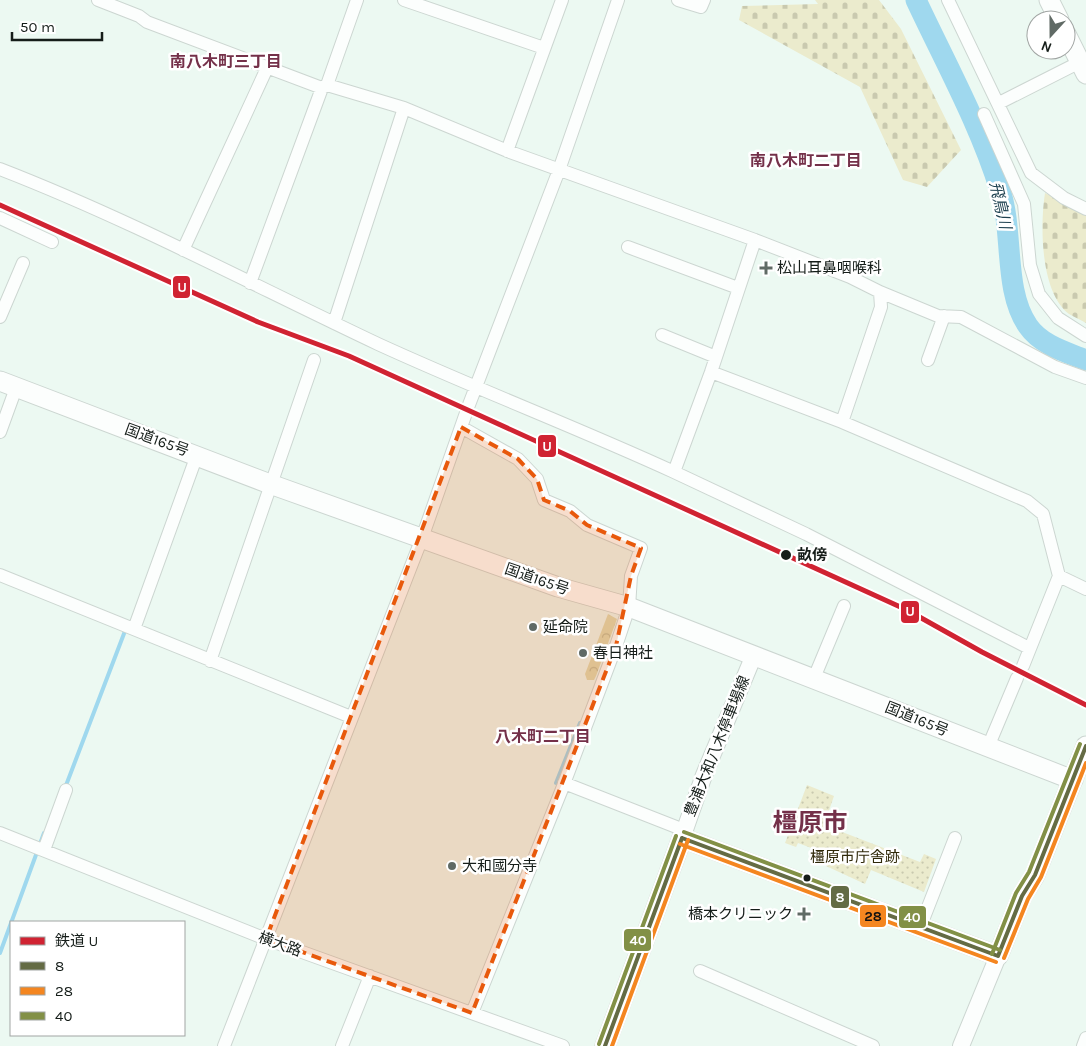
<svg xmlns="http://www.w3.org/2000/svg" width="1086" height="1046" font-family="Karla,'Noto Sans JP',sans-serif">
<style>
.grass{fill:url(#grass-dots)}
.forest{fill:url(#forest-crowns)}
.cemetery{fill:url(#cemetery-stones)}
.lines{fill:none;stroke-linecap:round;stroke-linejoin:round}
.stream{stroke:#9fd8ee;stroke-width:4}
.river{stroke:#9fd8ee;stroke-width:21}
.minor-casing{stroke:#ccd6d1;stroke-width:14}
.major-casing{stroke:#ccd6d1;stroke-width:18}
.highway-casing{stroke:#ccd6d1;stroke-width:21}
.minor{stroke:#fcfefd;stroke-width:12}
.major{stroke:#fcfefd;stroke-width:16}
.highway{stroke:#fcfefd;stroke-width:19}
.bus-1-casing{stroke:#fff;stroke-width:8}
.bus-2-casing{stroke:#fff;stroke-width:8}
.bus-3-casing{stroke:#fff;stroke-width:8}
.bus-1{stroke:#646b44;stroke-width:4}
.bus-2{stroke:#f48620;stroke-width:4}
.bus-3{stroke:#829046;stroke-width:4}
.rail-1-casing{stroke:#fff;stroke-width:9}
.rail-1{stroke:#d02332;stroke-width:5}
.marked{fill:#e8590c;fill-opacity:0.2;stroke:#e8590c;stroke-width:4;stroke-dasharray:10 6;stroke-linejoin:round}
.poi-dot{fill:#606a65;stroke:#fff;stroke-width:2}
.stop-dot{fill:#151d19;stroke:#fff;stroke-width:2}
.labels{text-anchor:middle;stroke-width:5;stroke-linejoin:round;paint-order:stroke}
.poi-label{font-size:15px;fill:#151d19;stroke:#fff;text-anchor:start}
.street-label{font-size:15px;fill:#151d19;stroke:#fff}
.stop-label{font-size:15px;font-weight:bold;fill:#151d19;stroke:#fff;text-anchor:start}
.park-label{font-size:15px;fill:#30290a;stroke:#fff}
.neighbourhood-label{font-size:16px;font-weight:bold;fill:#743049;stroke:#fff}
.water-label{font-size:16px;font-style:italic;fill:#1e4150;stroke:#fff}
.town-label{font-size:25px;font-weight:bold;fill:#743049;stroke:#fff}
.line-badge{stroke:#fff;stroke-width:2}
.badge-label{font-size:14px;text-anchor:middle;font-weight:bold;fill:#fff}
.pale-badge-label{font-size:14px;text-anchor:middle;font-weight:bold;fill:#111}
</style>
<defs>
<pattern id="grass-dots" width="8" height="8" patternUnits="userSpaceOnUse" patternTransform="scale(1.25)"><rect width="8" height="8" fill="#ebebcd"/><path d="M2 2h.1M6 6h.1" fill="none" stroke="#c9c9af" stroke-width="1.8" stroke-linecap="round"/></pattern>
<pattern id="forest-crowns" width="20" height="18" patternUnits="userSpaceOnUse" patternTransform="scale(1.25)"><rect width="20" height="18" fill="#dedbb3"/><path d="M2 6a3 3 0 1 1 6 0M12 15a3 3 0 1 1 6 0" fill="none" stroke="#bebc99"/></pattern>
<pattern id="cemetery-stones" width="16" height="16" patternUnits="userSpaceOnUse" patternTransform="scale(1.25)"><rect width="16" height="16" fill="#ebebcd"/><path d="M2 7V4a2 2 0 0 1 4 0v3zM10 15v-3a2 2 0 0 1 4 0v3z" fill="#c9c9af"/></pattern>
</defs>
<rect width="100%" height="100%" fill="#ecf9f2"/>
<path class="grass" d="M807 785 834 796 824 825 920 862 924 854 936 859 924 892 871 870 865 884 826 866 830 855 798 843 796 847 785 843Z"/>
<path class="forest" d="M608 614 617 619 596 676 594 680H587L585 674Z"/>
<path class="cemetery" d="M815 0H879L901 29 961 150 927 187 903 180 860 87 739 20 742 6 818 4Z
M1045 193 1086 214V323C1081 320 1074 317 1069 314 1040 292 1040 225 1045 193Z"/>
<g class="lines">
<path class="stream" d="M556 783 580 723
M65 788 125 631
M0 953 44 833"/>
<path class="river" d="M916 0C945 62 980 125 1000 190 1014 232 1003 290 1028 326 1041 345 1066 352 1086 360"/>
<defs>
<path id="minor" d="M98 0 139 16 147 22 322 88 327 85 404 108 510 152 755 240 850 277 880 292 881 307 842 422
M404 0 544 48
M678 0 701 7 704 0
M948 0 1031 173 1064 198 1086 209
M327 85 357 0
M999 103 1086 59
M984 114 1024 204 1030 265 1039 294 1058 318 1086 336
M507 151 562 0
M0 169C129 219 253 285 378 344 476 389 576 427 674 472L711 372 755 240
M0 218 52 242
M628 247 738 288
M183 250 267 68
M250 283 322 88
M880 292 938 316 961 317 1055 367 1086 378
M0 317 23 263
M334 323 404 108
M662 335 716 357
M928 360 944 316
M711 372 842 422 1027 501 1043 514 1059 576 1023 666
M461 427 518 459 537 479 544 500 570 511 587 525 641 548 631 576 629 607 616 646 562 789 472 1013
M0 432 16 388
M674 472 806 534 1029 648
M0 575 351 717
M1059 576 1086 589
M134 629 197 455
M210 661 314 360
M814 678 844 606
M988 747 1017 678
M564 783 684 830
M0 833 266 939 563 1046
M44 850 66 790
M921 925 955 838
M700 971 873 1046
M224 1046 422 538 467 410 559 170 618 0
M342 1046 370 976
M1083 1046 1086 1038"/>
<path id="major" d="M682 838 704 775 754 655
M961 1046 998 956"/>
<path id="highway" d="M1049 0 1059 20
M1066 34 1086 74
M0 381 270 484 558 587 629 607 1073 780
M605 1046 682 838 998 956 1022 896 1035 875 1086 746"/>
</defs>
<use href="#minor" class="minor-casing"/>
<use href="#major" class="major-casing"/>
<use href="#highway" class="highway-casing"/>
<use href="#minor" class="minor"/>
<use href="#major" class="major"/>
<use href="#highway" class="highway"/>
<defs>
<path id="bus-1" d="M682 838 998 956
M998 956 1022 896 1035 875 1086 746
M605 1046 682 838"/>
<path id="bus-2" d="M680 844 996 962
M1004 958 1028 899 1041 877 1086 763
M612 1046 688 840"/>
<path id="bus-3" d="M684 832 1000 950
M992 954 1016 893 1029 872 1080 744
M599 1044 676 836"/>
</defs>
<use href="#bus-1" class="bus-1-casing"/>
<use href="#bus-2" class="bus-2-casing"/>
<use href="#bus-3" class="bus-3-casing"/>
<use href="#bus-1" class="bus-1"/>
<use href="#bus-2" class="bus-2"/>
<use href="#bus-3" class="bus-3"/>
<defs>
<path id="rail-1" d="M0 205 258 322 349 356 907 610 982 652 1086 705"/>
</defs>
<use href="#rail-1" class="rail-1-casing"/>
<use href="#rail-1" class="rail-1"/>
</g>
<path class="marked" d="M461 427 518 459 537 479 544 500 570 511 587 525 641 548 631 576 616 646 472 1013 266 939Z"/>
<g class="poi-dot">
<path d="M763.5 260.5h5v5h5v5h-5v5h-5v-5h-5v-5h5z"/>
<circle cx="533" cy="627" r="5"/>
<circle cx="583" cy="653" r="5"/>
<circle cx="452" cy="866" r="5"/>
<path d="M801.5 906.5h5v5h5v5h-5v5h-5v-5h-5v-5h5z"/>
</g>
<g class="stop-dot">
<circle cx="786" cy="555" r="6"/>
<circle cx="807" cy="878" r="4.5"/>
</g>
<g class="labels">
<g class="poi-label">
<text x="777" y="273">松山耳鼻咽喉科</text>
<text x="543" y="632">延命院</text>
<text x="593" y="658">春日神社</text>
<text x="462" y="871">大和國分寺</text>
<text x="793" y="919" text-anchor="end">橋本クリニック</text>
</g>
<g class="street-label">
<text transform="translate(157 440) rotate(20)" y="5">国道165号</text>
<text transform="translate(537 579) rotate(19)" y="5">国道165号</text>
<text transform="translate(917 719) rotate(22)" y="5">国道165号</text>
<text transform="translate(717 746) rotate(-68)" y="5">豊浦大和八木停車場線</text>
<text transform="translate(280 944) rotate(20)" y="5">横大路</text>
</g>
<g class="stop-label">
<text x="797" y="560">畝傍</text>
</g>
<g class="park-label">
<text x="855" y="862">橿原市庁舎跡</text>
</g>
<g class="neighbourhood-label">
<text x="226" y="67">南八木町三丁目</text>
<text x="806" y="166">南八木町二丁目</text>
<text x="543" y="742">八木町二丁目</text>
</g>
<g class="water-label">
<text transform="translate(1001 205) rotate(77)" y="6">飛鳥川</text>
</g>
<g class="town-label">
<text x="810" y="831">橿原市</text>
</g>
</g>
<g class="line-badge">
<rect x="172" y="275" width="19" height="24" rx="5" fill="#d02332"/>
<rect x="537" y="434" width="20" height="24" rx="5" fill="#d02332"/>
<rect x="900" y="600" width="20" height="24" rx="5" fill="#d02332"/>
<rect x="830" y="885" width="20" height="24" rx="5" fill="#646b44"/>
<rect x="859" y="904" width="28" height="24" rx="5" fill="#f48620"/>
<rect x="898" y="905" width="29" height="24" rx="5" fill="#829046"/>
<rect x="623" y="928" width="29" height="24" rx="5" fill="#829046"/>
</g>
<g class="badge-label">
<text x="182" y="292">U</text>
<text x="547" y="451">U</text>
<text x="910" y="616">U</text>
<text x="840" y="902">8</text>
<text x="912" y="922">40</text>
<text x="638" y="945">40</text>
</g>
<g class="pale-badge-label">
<text x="873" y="921">28</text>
</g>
<rect x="10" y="921" width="175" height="115" fill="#ffffff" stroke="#a1a5a3"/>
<rect x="20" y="937" width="25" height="8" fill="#d02332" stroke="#a1a5a3"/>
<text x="55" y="946" font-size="15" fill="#151d19">鉄道 U</text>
<rect x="20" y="962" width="25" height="8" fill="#646b44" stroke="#a1a5a3"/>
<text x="55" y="971" font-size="15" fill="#151d19">8</text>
<rect x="20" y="987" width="25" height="8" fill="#f48620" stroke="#a1a5a3"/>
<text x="55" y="996" font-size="15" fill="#151d19">28</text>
<rect x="20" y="1012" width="25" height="8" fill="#829046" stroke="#a1a5a3"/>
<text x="55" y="1021" font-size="15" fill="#151d19">40</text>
<g transform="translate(1051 35) rotate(201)"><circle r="24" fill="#ffffff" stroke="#a1a5a3"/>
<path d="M0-4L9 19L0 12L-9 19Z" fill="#606a65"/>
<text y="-8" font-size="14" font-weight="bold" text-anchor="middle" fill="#151d19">N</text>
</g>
<path d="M12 32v8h90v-8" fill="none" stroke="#151d19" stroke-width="2.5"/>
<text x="20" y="32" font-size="15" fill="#151d19" stroke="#ffffff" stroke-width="4" paint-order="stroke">50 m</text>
</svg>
